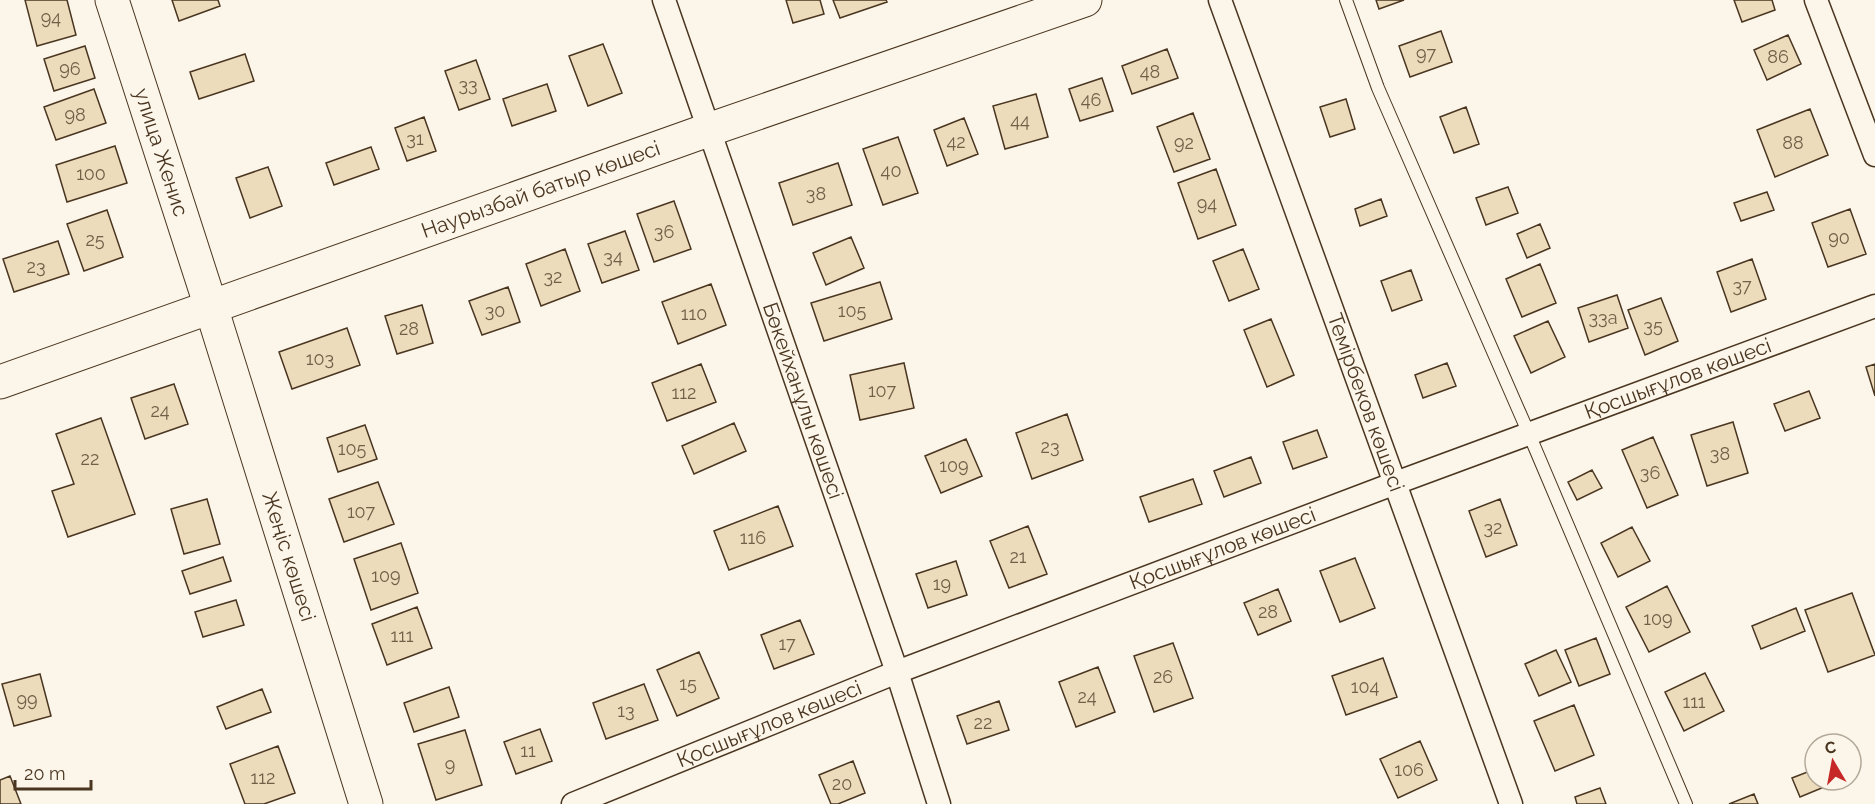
<svg xmlns="http://www.w3.org/2000/svg" width="1875" height="804" font-family="Raleway,sans-serif">
<style>
.building{fill:#ecdcbc;stroke:#4a3520;stroke-width:1.5}
.lines{fill:none;stroke-linecap:round;stroke-linejoin:round}
.lane-casing{stroke:#4a3520;stroke-width:14}
.street-casing{stroke:#4a3520;stroke-width:25}
.secondary-casing{stroke:#4a3520;stroke-width:35}
.lane{stroke:#fbf6e9;stroke-width:12}
.street{stroke:#fbf6e9;stroke-width:22}
.secondary{stroke:#fbf6e9;stroke-width:33}
.labels{text-anchor:middle;stroke-width:4.5;stroke-linejoin:round;paint-order:stroke}
.number-label{font-size:18px;fill:#725f47}
.street-label{font-size:21px;fill:#4a3520;stroke:#fbf6e9}
</style>
<rect width="100%" height="100%" fill="#fbf6e9"/>
<path class="building" d="M25 0H67L76 35 37 46Z
M172 0H218L220 6 179 21Z
M786 0H820L824 14 793 23Z
M833 0H886L887 2 840 18Z
M1376 0H1404L1379 9Z
M1734 0H1772L1775 10 1742 22Z
M1441 31 1452 62 1410 77 1399 46Z
M1788 35 1801 64 1767 80 1754 50Z
M603 44 622 93 588 106 569 56Z
M85 46 95 78 54 91 44 59Z
M1167 49 1178 78 1132 94 1122 66Z
M245 54 254 81 199 99 190 72Z
M476 60 490 99 459 110 445 71Z
M1102 78 1113 111 1080 121 1069 89Z
M547 84 556 111 512 126 503 99Z
M94 89 106 123 56 140 44 107Z
M1036 94 1048 137 1005 149 993 106Z
M1346 99 1355 129 1330 137 1320 107Z
M1466 107 1479 144 1454 153 1440 117Z
M1810 109 1828 155 1775 177 1757 130Z
M1193 113 1210 159 1174 172 1157 127Z
M424 117 436 151 407 161 395 128Z
M964 118 978 154 947 166 934 130Z
M898 137 918 193 883 205 863 149Z
M115 146 127 183 67 202 56 165Z
M371 147 379 169 334 185 326 163Z
M838 163 852 205 793 225 779 183Z
M268 167 282 206 250 218 236 178Z
M1216 169 1236 225 1198 239 1178 183Z
M1508 187 1518 213 1486 225 1476 198Z
M1767 192 1774 210 1741 221 1734 203Z
M1381 199 1387 216 1360 226 1355 209Z
M674 201 691 249 654 262 637 214Z
M1850 209 1866 254 1828 267 1812 223Z
M107 210 123 257 84 271 67 224Z
M1540 224 1550 248 1527 258 1517 234Z
M625 231 639 270 602 283 588 244Z
M851 237 864 268 826 285 813 253Z
M58 241 69 274 14 292 3 259Z
M565 249 580 291 541 306 526 264Z
M1243 249 1259 289 1229 301 1213 261Z
M1752 259 1766 299 1731 312 1717 272Z
M1540 264 1556 303 1522 317 1506 279Z
M1411 270 1422 300 1392 311 1381 281Z
M880 282 892 319 824 341 811 303Z
M711 284 726 325 678 344 662 302Z
M508 287 520 322 482 335 469 301Z
M1617 295 1628 328 1589 342 1578 308Z
M1661 298 1678 341 1645 355 1628 310Z
M422 305 433 343 397 354 385 316Z
M1271 319 1294 375 1267 387 1244 330Z
M1548 321 1565 357 1531 373 1514 336Z
M347 328 360 365 292 389 279 352Z
M904 363 914 408 860 420 850 375Z
M1447 363 1456 386 1423 398 1415 375Z
M701 364 716 402 667 421 652 383Z
M1875 364V396L1866 367Z
M174 384 188 424 145 439 131 398Z
M1809 391 1820 418 1785 431 1774 404Z
M1067 414 1083 460 1032 479 1016 433Z
M101 418 135 514 68 537 52 491 74 484 56 434Z
M1733 422 1748 473 1707 486 1691 435Z
M734 423 746 451 694 474 682 446Z
M365 425 377 459 338 472 327 438Z
M1317 430 1327 457 1293 469 1283 442Z
M1653 437 1678 495 1647 508 1622 450Z
M966 439 982 476 941 493 925 456Z
M1251 457 1261 483 1224 497 1214 471Z
M1592 470 1602 488 1577 500 1568 482Z
M1193 479 1202 504 1149 522 1140 497Z
M378 482 394 524 344 542 329 499Z
M207 499 220 544 184 554 171 509Z
M1500 499 1517 545 1486 557 1469 511Z
M778 506 793 546 729 570 714 531Z
M1028 526 1047 574 1009 588 990 541Z
M1632 527 1650 561 1618 577 1601 543Z
M401 543 418 593 371 610 354 559Z
M223 557 231 581 190 594 182 571Z
M1355 558 1375 608 1340 622 1320 571Z
M956 561 967 595 928 608 916 574Z
M1667 586 1690 632 1649 652 1626 607Z
M1278 589 1291 621 1258 635 1244 603Z
M1852 593 1875 655 1828 672 1805 610Z
M236 600 244 625 203 637 195 612Z
M417 607 432 648 387 665 372 624Z
M1796 608 1805 631 1761 649 1752 626Z
M800 620 814 654 774 669 761 635Z
M1596 638 1610 674 1579 686 1565 650Z
M1173 643 1193 698 1154 712 1134 656Z
M1556 650 1571 682 1539 696 1525 664Z
M699 652 719 698 677 716 657 670Z
M1383 658 1397 697 1346 715 1332 676Z
M1098 667 1115 712 1076 727 1059 682Z
M1705 673 1724 711 1684 731 1665 692Z
M40 674 51 716 14 726 2 684Z
M644 684 658 720 606 739 593 703Z
M449 687 459 717 414 732 404 703Z
M262 689 271 712 226 729 217 707Z
M999 701 1009 730 967 744 957 716Z
M1574 705 1594 755 1555 771 1534 721Z
M540 729 552 761 516 774 504 742Z
M465 730 482 785 436 800 418 744Z
M1420 741 1437 780 1398 798 1380 759Z
M278 746 295 793 264 804H245L230 764Z
M1851 755 1858 773 1851 776Z
M853 761 865 793 838 804H831L819 775Z
M1815 769V780H1841L1800 797 1792 778Z
M10 776 21 804H0V780Z
M1600 788 1606 804H1577L1575 797Z
M1754 794 1758 804H1729Z"/>
<g class="lines">
<defs>
<path id="lane" d="M1346 0 1378 88 1529 434 1686 804"/>
<g id="street">
<path id="s1" d="M664 0 897 672 939 804"/>
<path id="s2" d="M1220 0 1511 804"/>
<path d="M1816 0 1875 155"/>
<path id="s3" d="M573 804 897 672 1393 484 1875 306"/>
</g>
<g id="secondary">
<path id="s4" d="M112 0 211 307 366 804"/>
<path id="s5" d="M0 382 708 130 1085 0"/>
</g>
</defs>
<use href="#lane" class="lane-casing"/>
<use href="#street" class="street-casing"/>
<use href="#secondary" class="secondary-casing"/>
<use href="#lane" class="lane"/>
<use href="#street" class="street"/>
<use href="#secondary" class="secondary"/>
</g>
<g class="labels">
<g class="number-label">
<text x="51" y="24">94</text>
<text x="1426" y="60">97</text>
<text x="1778" y="63">86</text>
<text x="70" y="75">96</text>
<text x="1150" y="78">48</text>
<text x="468" y="91">33</text>
<text x="1091" y="106">46</text>
<text x="75" y="121">98</text>
<text x="1020" y="127">44</text>
<text x="415" y="145">31</text>
<text x="956" y="148">42</text>
<text x="1184" y="149">92</text>
<text x="1793" y="149">88</text>
<text x="891" y="177">40</text>
<text x="91" y="180">100</text>
<text x="816" y="200">38</text>
<text x="1207" y="210">94</text>
<text x="664" y="238">36</text>
<text x="1839" y="244">90</text>
<text x="95" y="246">25</text>
<text x="613" y="263">34</text>
<text x="36" y="273">23</text>
<text x="553" y="283">32</text>
<text x="1742" y="292">37</text>
<text x="495" y="317">30</text>
<text x="852" y="317">105</text>
<text x="694" y="320">110</text>
<text x="1603" y="324">33а</text>
<text x="1653" y="332">35</text>
<text x="409" y="335">28</text>
<text x="320" y="365">103</text>
<text x="882" y="397">107</text>
<text x="684" y="399">112</text>
<text x="160" y="417">24</text>
<text x="1050" y="453">23</text>
<text x="352" y="455">105</text>
<text x="1720" y="460">38</text>
<text x="90" y="465">22</text>
<text x="954" y="472">109</text>
<text x="1650" y="479">36</text>
<text x="361" y="518">107</text>
<text x="1493" y="534">32</text>
<text x="753" y="544">116</text>
<text x="1018" y="563">21</text>
<text x="386" y="582">109</text>
<text x="942" y="590">19</text>
<text x="1268" y="618">28</text>
<text x="1658" y="625">109</text>
<text x="402" y="642">111</text>
<text x="787" y="650">17</text>
<text x="1163" y="683">26</text>
<text x="688" y="690">15</text>
<text x="1365" y="693">104</text>
<text x="1087" y="703">24</text>
<text x="27" y="706">99</text>
<text x="1694" y="708">111</text>
<text x="626" y="717">13</text>
<text x="983" y="729">22</text>
<text x="528" y="757">11</text>
<text x="450" y="771">9</text>
<text x="1409" y="776">106</text>
<text x="263" y="784">112</text>
<text x="842" y="790">20</text>
</g>
<g class="street-label">
<text dy="7" stroke="none"><textPath href="#s4" startOffset="160">улица Женис</textPath></text>
<text dy="7" stroke="none"><textPath href="#s5" startOffset="574">Наурызбай батыр көшесі</textPath></text>
<text dy="7" stroke="none"><textPath href="#s3" startOffset="1184">Қосшығұлов көшесі</textPath></text>
<text dy="7" stroke="none"><textPath href="#s1" startOffset="424">Бөкейханұлы көшесі</textPath></text>
<text dy="7" stroke="none"><textPath href="#s2" startOffset="428">Темірбеков көшесі</textPath></text>
<text dy="7" stroke="none"><textPath href="#s3" startOffset="698">Қосшығұлов көшесі</textPath></text>
<text dy="7" stroke="none"><textPath href="#s4" startOffset="584">Жеңіс көшесі</textPath></text>
<text dy="7" stroke="none"><textPath href="#s3" startOffset="212">Қосшығұлов көшесі</textPath></text>
</g>
</g>
<g transform="translate(1833 762) rotate(350)"><circle r="28" fill="#fbf6e9" stroke="#b4a999" stroke-width="1.5"/>
<path d="M0-4.5L10 22L0 15L-10 22Z" fill="#c62828"/>
<text y="-9" font-size="16" font-weight="bold" text-anchor="middle" fill="#4a3520">С</text>
</g>
<path d="M15 780v9h76v-9" fill="none" stroke="#4a3520" stroke-width="3"/>
<text x="24" y="780" font-size="18" fill="#4a3520" stroke="#fbf6e9" stroke-width="4.5" paint-order="stroke">20 m</text>
</svg>
